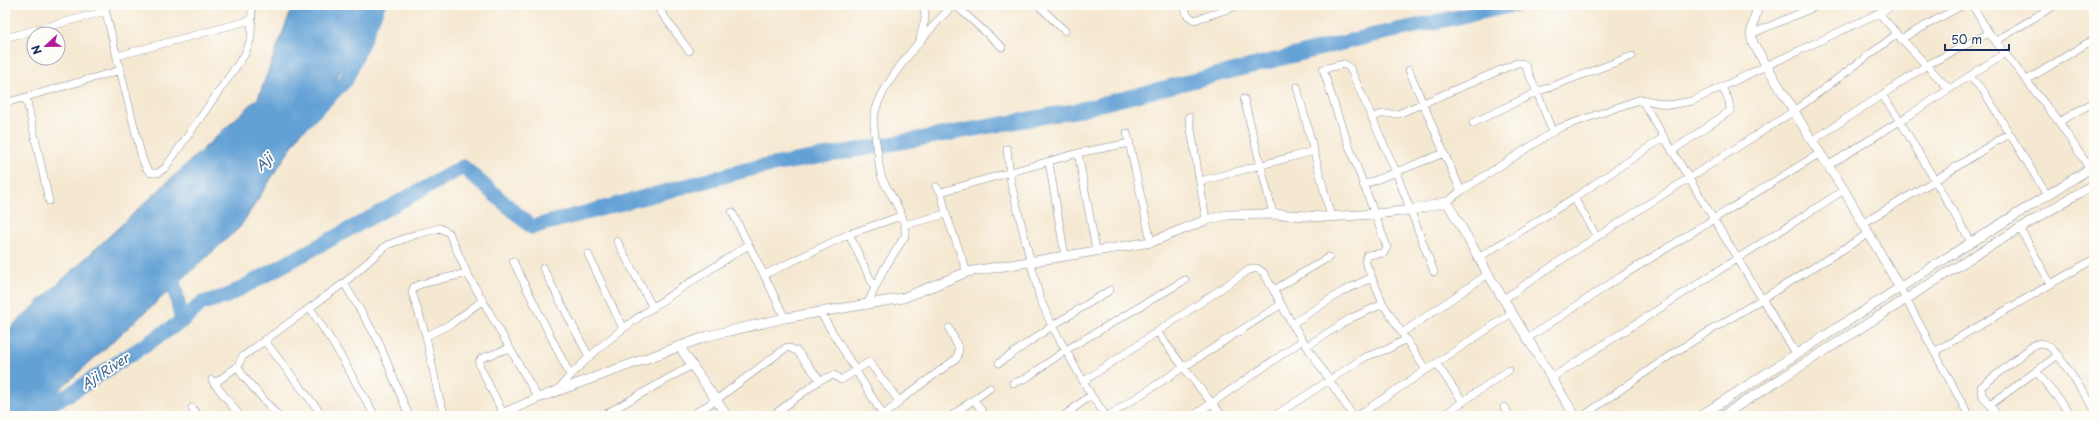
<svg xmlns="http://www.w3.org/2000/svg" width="2099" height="421" font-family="'Playpen Sans',sans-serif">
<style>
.water{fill:#63a1d5;stroke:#3f689a}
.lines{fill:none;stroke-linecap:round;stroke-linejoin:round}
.river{stroke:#63a1d5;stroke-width:15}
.minor-casing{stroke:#888c98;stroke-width:8}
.tertiary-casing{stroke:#888c98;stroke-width:10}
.minor{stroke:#fff;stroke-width:7}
.tertiary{stroke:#fff;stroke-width:9}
.labels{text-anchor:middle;stroke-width:4;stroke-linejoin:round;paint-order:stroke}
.water-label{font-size:13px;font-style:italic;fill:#385d8e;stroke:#fdfcf7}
</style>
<rect width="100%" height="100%" fill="#fdfcf7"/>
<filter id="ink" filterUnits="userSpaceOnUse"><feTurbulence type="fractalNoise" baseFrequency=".025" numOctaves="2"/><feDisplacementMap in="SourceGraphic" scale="8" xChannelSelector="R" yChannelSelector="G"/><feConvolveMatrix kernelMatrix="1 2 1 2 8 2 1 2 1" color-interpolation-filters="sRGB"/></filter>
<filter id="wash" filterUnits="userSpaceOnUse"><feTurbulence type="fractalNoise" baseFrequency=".012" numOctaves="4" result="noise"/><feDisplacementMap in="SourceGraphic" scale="16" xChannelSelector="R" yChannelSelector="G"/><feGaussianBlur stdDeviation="0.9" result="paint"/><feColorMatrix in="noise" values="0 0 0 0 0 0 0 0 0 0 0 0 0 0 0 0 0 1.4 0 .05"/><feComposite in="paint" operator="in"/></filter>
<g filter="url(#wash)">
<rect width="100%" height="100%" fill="#f5e8d1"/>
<path class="water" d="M293 5H383L240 227 30 416H5V333L258 98Z"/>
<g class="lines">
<path class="river" d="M301 124 346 80 378 5
M170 267 182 321
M24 416 68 395 182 321 202 303 227 296 463 167 532 227 750 169 1074 111 1374 35 1515 5"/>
</g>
</g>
<g filter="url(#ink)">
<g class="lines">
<defs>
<path id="minor" d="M104 5 142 158 146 168 151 173H158L165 168 245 54 251 38 252 5
M656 5 689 51
M955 5 1002 47
M1038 5 1065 31
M1184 5 1187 15 1194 20 1241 5
M1879 13 1895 5
M1989 33 2059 122 2090 169
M1751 34 1819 5
M5 38 106 11
M920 38 925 20 924 5
M1901 39 1963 5
M1996 41 2055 5
M117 56 251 20
M1409 70 1444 153
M1969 76 1983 90 2047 195
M2027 80 2094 39
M1297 87 1331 217
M26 97 49 201
M1244 99 1273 214
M5 103 121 70
M1189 117 1206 220
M1372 117 1382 114H1398L1517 63H1522L1525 65 1537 92 1473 123
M2059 122 2094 102
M1552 131 1537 92 1632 56
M1127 133 1151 242
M1812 141 1927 65 1989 33 1972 5
M1007 149 1011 183 1040 299 1052 326 1091 395 1106 416
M1672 151 1730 111 1729 101 1722 87
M1078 153 1096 250
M1049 163 1065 256
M1829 165 1900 121 1882 95
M1201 181 1314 151
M1363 185 1444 153 1461 191
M936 187 941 192 946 214 967 272
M941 192 1078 153 1130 143
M1574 198 1597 237
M1447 202 1461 191 1559 128 1641 99 1669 105 1692 101 1879 13 1897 34
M732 212 764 275
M1862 224 1934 181 2008 134
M904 225 946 214
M2020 228 2050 283
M849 234 874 287
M617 241 653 308
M1971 242 1900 121 2005 53
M588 254 623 329
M1478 258 1574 198 1664 137
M513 261 570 375
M543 268 589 357
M344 283 378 340 409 416
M1900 288 1969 416
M1274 290 1329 257
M1504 299 1567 256 1794 111 1897 34 1949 89
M867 305 884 269 905 236C907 215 890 196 882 178 879 170 879 163 878 154 876 142 873 130 874 118 878 84 930 29 953 5
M310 308 336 348 375 416
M820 312 883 415
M785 318 764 275 849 234 901 216
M1292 324 1343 291 1371 278
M1158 333 1184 368 1222 416
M1402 333 1488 274
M426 336 451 324 483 300
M1528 338 1622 276 1820 153
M264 340 323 416
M1307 346 1351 318 1383 304
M1934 352 2094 259
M1796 353 1762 299 1868 234
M999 363 1052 326 1110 290
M1436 363 1463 402
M1426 370 1383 304 1365 261 1367 255 1384 253 1387 247 1339 119 1323 69 1344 64 1350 68 1396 172 1434 272
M2036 371 2072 416
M1553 377 1844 190
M212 380 240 416
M1084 381 1249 270 1257 268 1264 273 1292 324 1353 416
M1013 383 1025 379 1066 350 1185 280
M214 384 238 366
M557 391C608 329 682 289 748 245
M974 399 985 416
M1990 405 1982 395 1981 387 2034 345C2045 340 2050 347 2058 355
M1504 407 1510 416
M192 408 199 416
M503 413 480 367 479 362 482 358 510 348
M278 416 243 376 238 366 242 357 344 283 387 245 417 234 440 228 449 233 467 273 538 398
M445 416 438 394 426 336 412 292 414 287 421 284 467 273
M602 416 692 365
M690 416 716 400 787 347 797 351 820 380
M772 416 820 380 834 375 841 380 869 362 899 401
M882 416 897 404 899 401 957 358 959 349 949 328
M951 416 990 388
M1064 416 1091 395
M1108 416 1280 305
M1193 416 1303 340
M1274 416 1365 357 1388 349 1406 339
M1357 416 1512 313
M1442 416 1509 370
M1583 416 1672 354 1762 299 1641 99
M1998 416 1990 405 2058 355 2094 408"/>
<path id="tertiary" d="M1758 5 1751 34 1753 43 1812 141 1844 190 1900 288
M679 346 727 416
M497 416 538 398 708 336 785 318 903 298 967 272 1151 242 1206 220 1227 215 1273 214 1325 217 1376 214 1412 210 1447 202 1488 274 1575 416
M1700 416 1943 260 2094 166
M1722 416 1977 254 2094 184"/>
</defs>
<use href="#minor" class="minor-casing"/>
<use href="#tertiary" class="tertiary-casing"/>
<use href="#minor" class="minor"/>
<use href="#tertiary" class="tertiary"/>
</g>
</g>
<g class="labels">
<g class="water-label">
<text transform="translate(264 162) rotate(-45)" y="5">Aji</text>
<text transform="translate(105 371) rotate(-33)" y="5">Aji River</text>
</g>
</g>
<rect width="2099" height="421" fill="none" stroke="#fdfcf7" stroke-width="20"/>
<g transform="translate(46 46) rotate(248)"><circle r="19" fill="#fdfcf7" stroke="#a3aaba"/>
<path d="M0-3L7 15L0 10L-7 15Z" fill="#b5179e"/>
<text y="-6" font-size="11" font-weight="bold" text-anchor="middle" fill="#1b2f5e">N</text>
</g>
<path d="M1945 44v6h64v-6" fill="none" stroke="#1b2f5e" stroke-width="2"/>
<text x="1951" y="44" font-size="12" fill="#1b2f5e" stroke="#fdfcf7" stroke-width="3" paint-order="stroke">50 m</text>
</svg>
